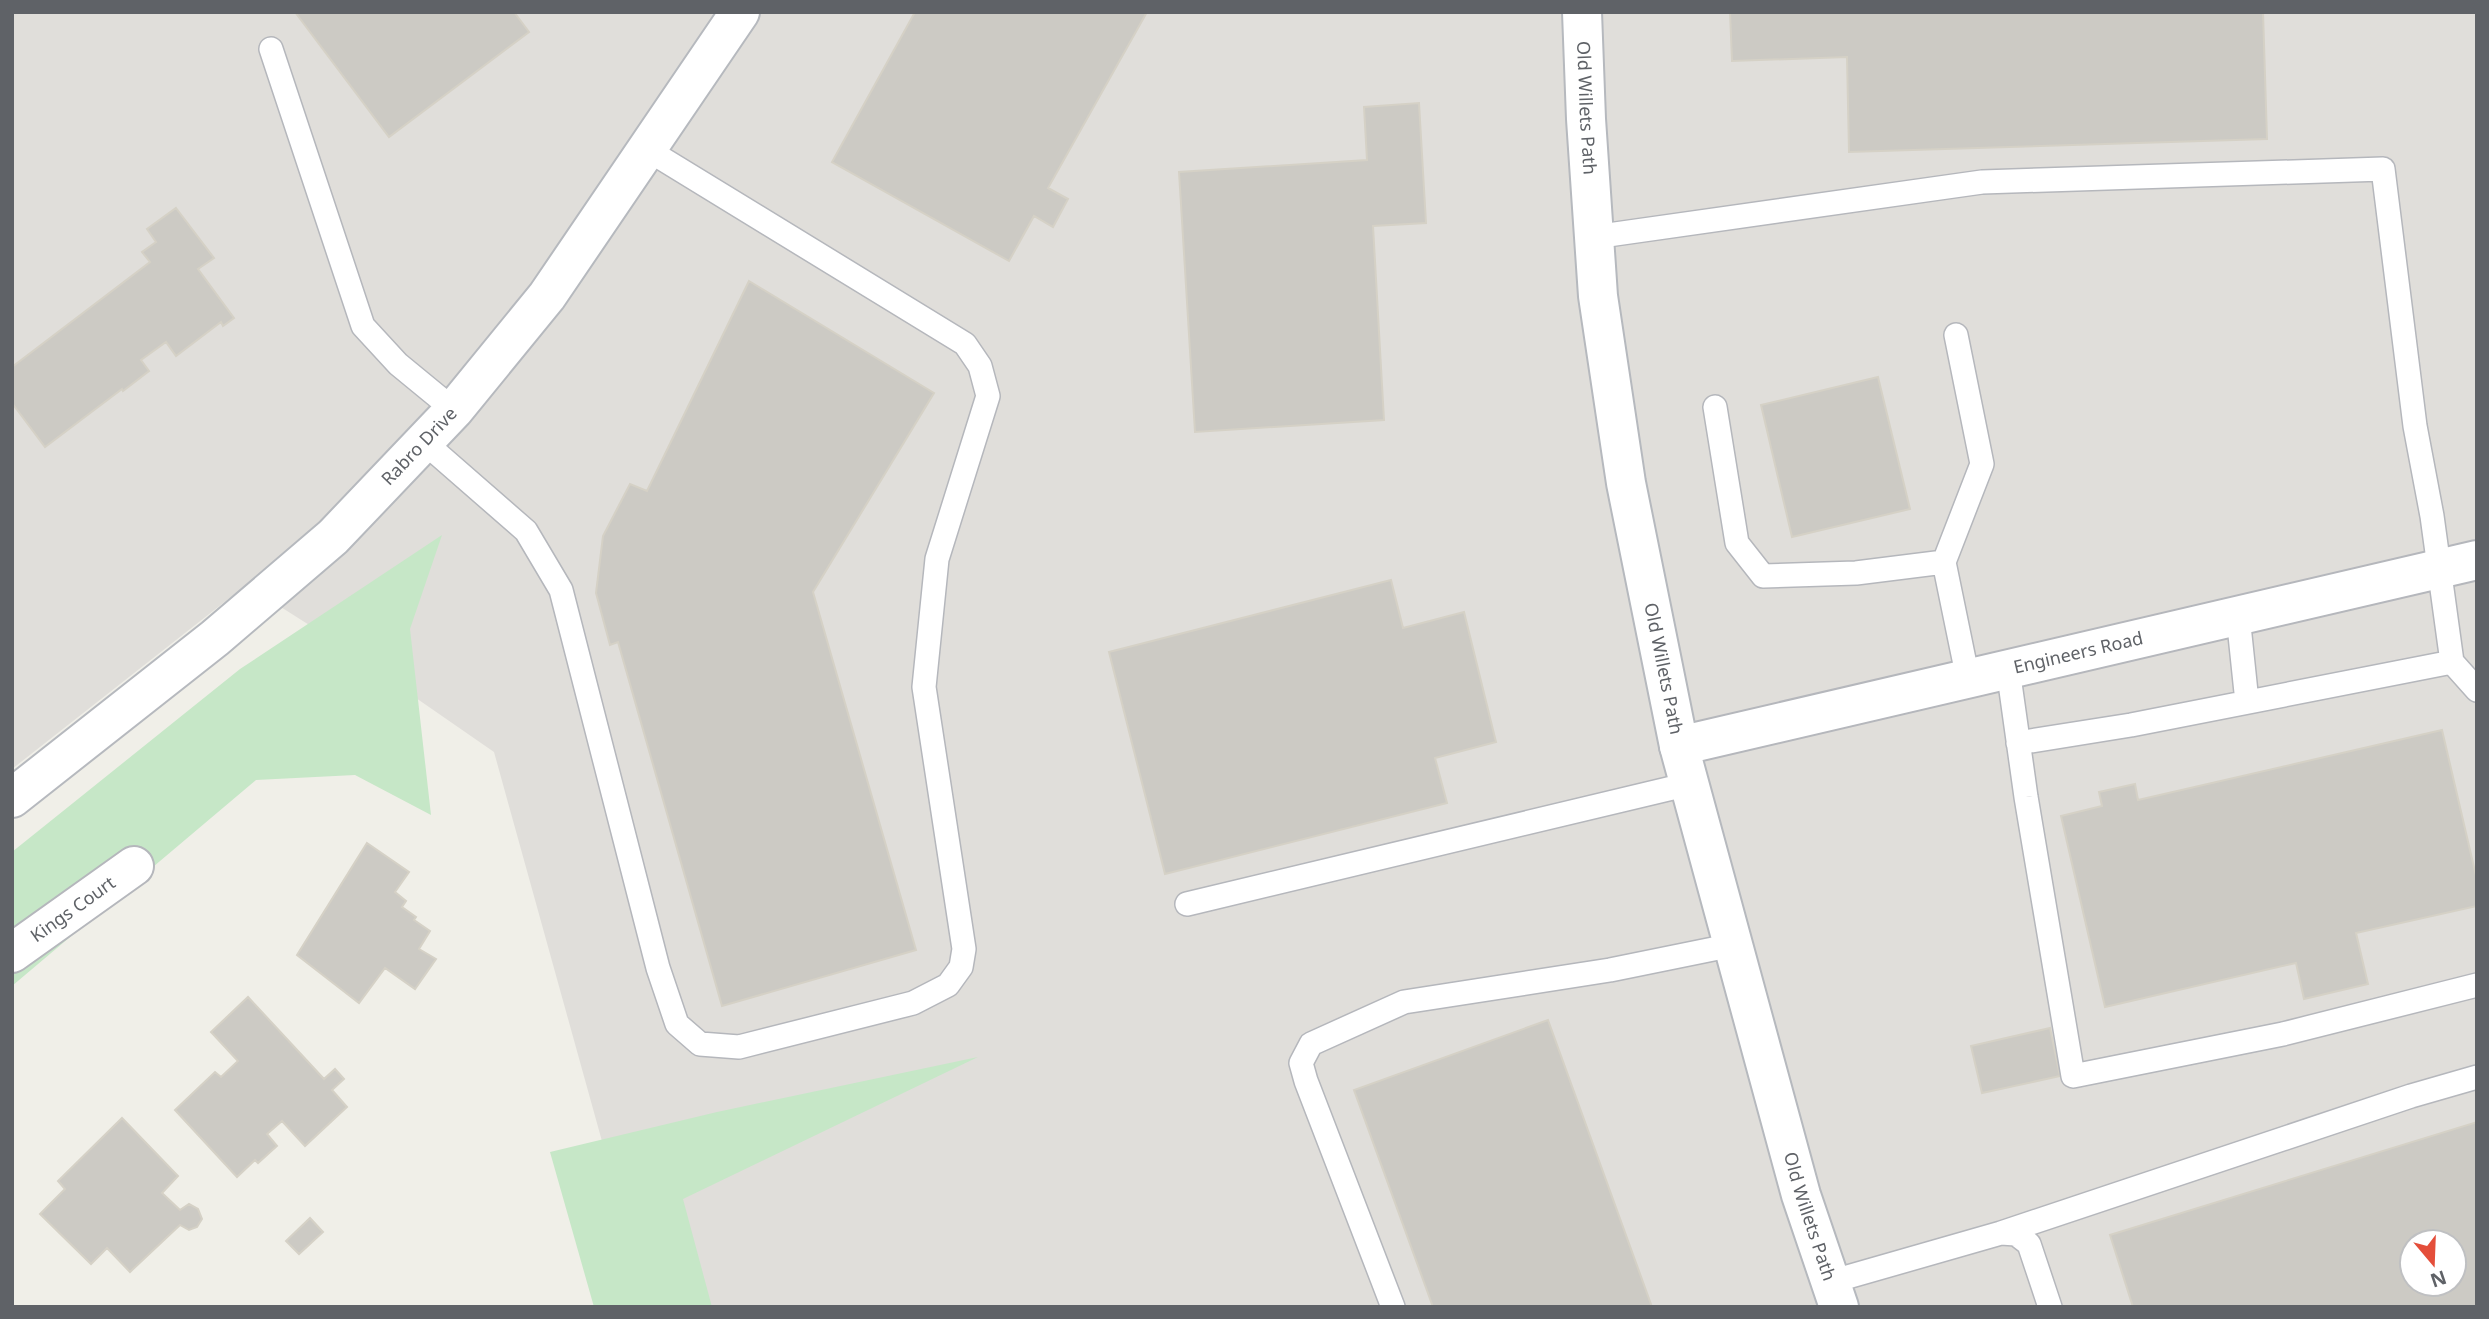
<svg xmlns="http://www.w3.org/2000/svg" width="2489" height="1319" font-family="'Noto Sans',sans-serif">
<style>
.industrial{fill:#e0deda;fill-rule:evenodd}
.green{fill:#c6e7c7}
.building{fill:#cccac4;stroke:#d5d1c6;stroke-width:2;fill-rule:evenodd}
.lines{fill:none;stroke-linecap:round;stroke-linejoin:round}
.lane-casing{stroke:#b5b7bc;stroke-width:26}
.street-casing{stroke:#b5b7bc;stroke-width:42}
.secondary-casing{stroke:#b6b9be;stroke-width:42}
.lane{stroke:#fff;stroke-width:23}
.street{stroke:#fff;stroke-width:38}
.secondary{stroke:#fff;stroke-width:38}
.labels{text-anchor:middle;stroke-width:5;stroke-linejoin:round;paint-order:stroke}
.street-label{font-size:18px;fill:#5f6267;stroke:#fff}
</style>
<rect width="100%" height="100%" fill="#f0efe8"/>
<path class="industrial" d="M12 12H2477V1307H648L494 752 325 635 246 585 12 769ZM2412 1242H2454V1284H2412Z"/>
<path class="green" d="M442 535 410 629 431 815 355 775 256 780 12 986V852L240 669Z
M978 1057 683 1199 712 1307H594L550 1152 717 1112Z"/>
<path class="building" d="M295 12H514L529 32 389 137Z
M915 12H1147L1048 188 1068 199 1053 227 1034 216 1009 261 832 162Z
M1730 12H2263L2267 139 1849 152 1847 57 1732 61Z
M1419 103 1426 223 1373 226 1384 420 1195 432 1179 172 1367 160 1364 107Z
M176 208 214 258 198 269 234 318 223 326 221 322 176 356 166 342 141 360 149 371 123 391 122 389 45 447 12 403V367L150 262 142 252 156 242 147 229Z
M749 281 934 393 813 592 916 950 722 1006 618 642 610 645 596 593 603 536 630 484 647 491Z
M1878 377 1910 509 1792 537 1761 405Z
M1391 580 1403 628 1464 612 1496 742 1435 758 1447 803 1165 874 1109 652Z
M2442 730 2477 880V906L2356 933 2368 984 2304 999 2296 963 2105 1007 2061 816 2102 806 2099 792 2135 784 2138 800Z
M367 843 409 872 395 892 406 901 402 907 416 917 414 920 430 931 419 949 436 959 415 989 385 968 359 1003 297 955Z
M248 997 324 1079 335 1069 344 1079 332 1090 347 1107 305 1146 282 1121 267 1134 277 1146 258 1163 255 1160 237 1177 175 1110 215 1072 221 1077 238 1061 211 1032Z
M1548 1020 1652 1307H1433L1354 1090Z
M2050 1028 2060 1076 1982 1093 1971 1046Z
M122 1118 178 1176 162 1193 180 1210 189 1204 198 1209 202 1219 197 1227 189 1230 180 1225 130 1272 107 1248 91 1264 40 1214 65 1189 58 1181Z
M2477 1122V1307H2133L2110 1235ZM2412 1242H2454V1284H2412Z
M310 1218 323 1232 299 1254 286 1241Z"/>
<g class="lines">
<defs>
<path id="lane" d="M271 49 363 326 398 364 454 410
M1594 237 1982 182 2383 169 2415 426 2432 516 2452 662 2477 690
M1956 335 1982 464 1944 562 1968 679
M1715 407 1737 543 1763 576 1856 573 1944 562
M424 442 526 531 561 590 658 968 677 1024 700 1044 739 1047 913 1003 948 985 961 967 964 949 924 687 937 559 988 396 980 366 965 344 648 150
M2238 616 2247 702
M2008 669 2026 797 2073 1076 2283 1034 2477 985
M2018 743 2131 725 2452 662
M1187 904 1689 784
M2001 1233 2411 1096 2477 1077
M1830 1282 2001 1233 2016 1234 2029 1244 2050 1307
M1393 1307 1306 1081 1301 1063 1311 1044 1404 1002 1610 970 1733 945"/>
<g id="street">
<path id="s1" d="M1679 746 2477 560"/>
<path id="s2" d="M12 953 134 866"/>
</g>
<g id="secondary">
<path id="s3" d="M1582 12 1586 119 1598 296 1626 483 1679 746 1801 1195 1839 1307"/>
<path id="s4" d="M12 798 215 638 333 537 454 410 547 296 740 12"/>
</g>
</defs>
<use href="#lane" class="lane-casing"/>
<use href="#street" class="street-casing"/>
<use href="#secondary" class="secondary-casing"/>
<use href="#lane" class="lane"/>
<use href="#street" class="street"/>
<use href="#secondary" class="secondary"/>
</g>
<g class="labels">
<g class="street-label">
<text dy="6" stroke="none"><textPath href="#s3" startOffset="96">Old Willets Path</textPath></text>
<text dy="6" stroke="none"><textPath href="#s4" startOffset="539">Rabro Drive</textPath></text>
<text dy="6" stroke="none"><textPath href="#s1" startOffset="410">Engineers Road</textPath></text>
<text dy="6" stroke="none"><textPath href="#s3" startOffset="663">Old Willets Path</textPath></text>
<text dy="6" stroke="none"><textPath href="#s2" startOffset="75">Kings Court</textPath></text>
<text dy="6" stroke="none"><textPath href="#s3" startOffset="1230">Old Willets Path</textPath></text>
</g>
</g>
<rect width="2489" height="1319" fill="none" stroke="#5f6267" stroke-width="28"/>
<g transform="translate(2433 1263) rotate(161)"><circle r="33" fill="#ffffff" stroke="#bfc0c2" stroke-width="2"/>
<path d="M0-5L12 26L0 18L-12 26Z" fill="#e44e3a"/>
<text y="-10" font-size="19" font-weight="bold" text-anchor="middle" fill="#5f6267">N</text>
</g>
</svg>
